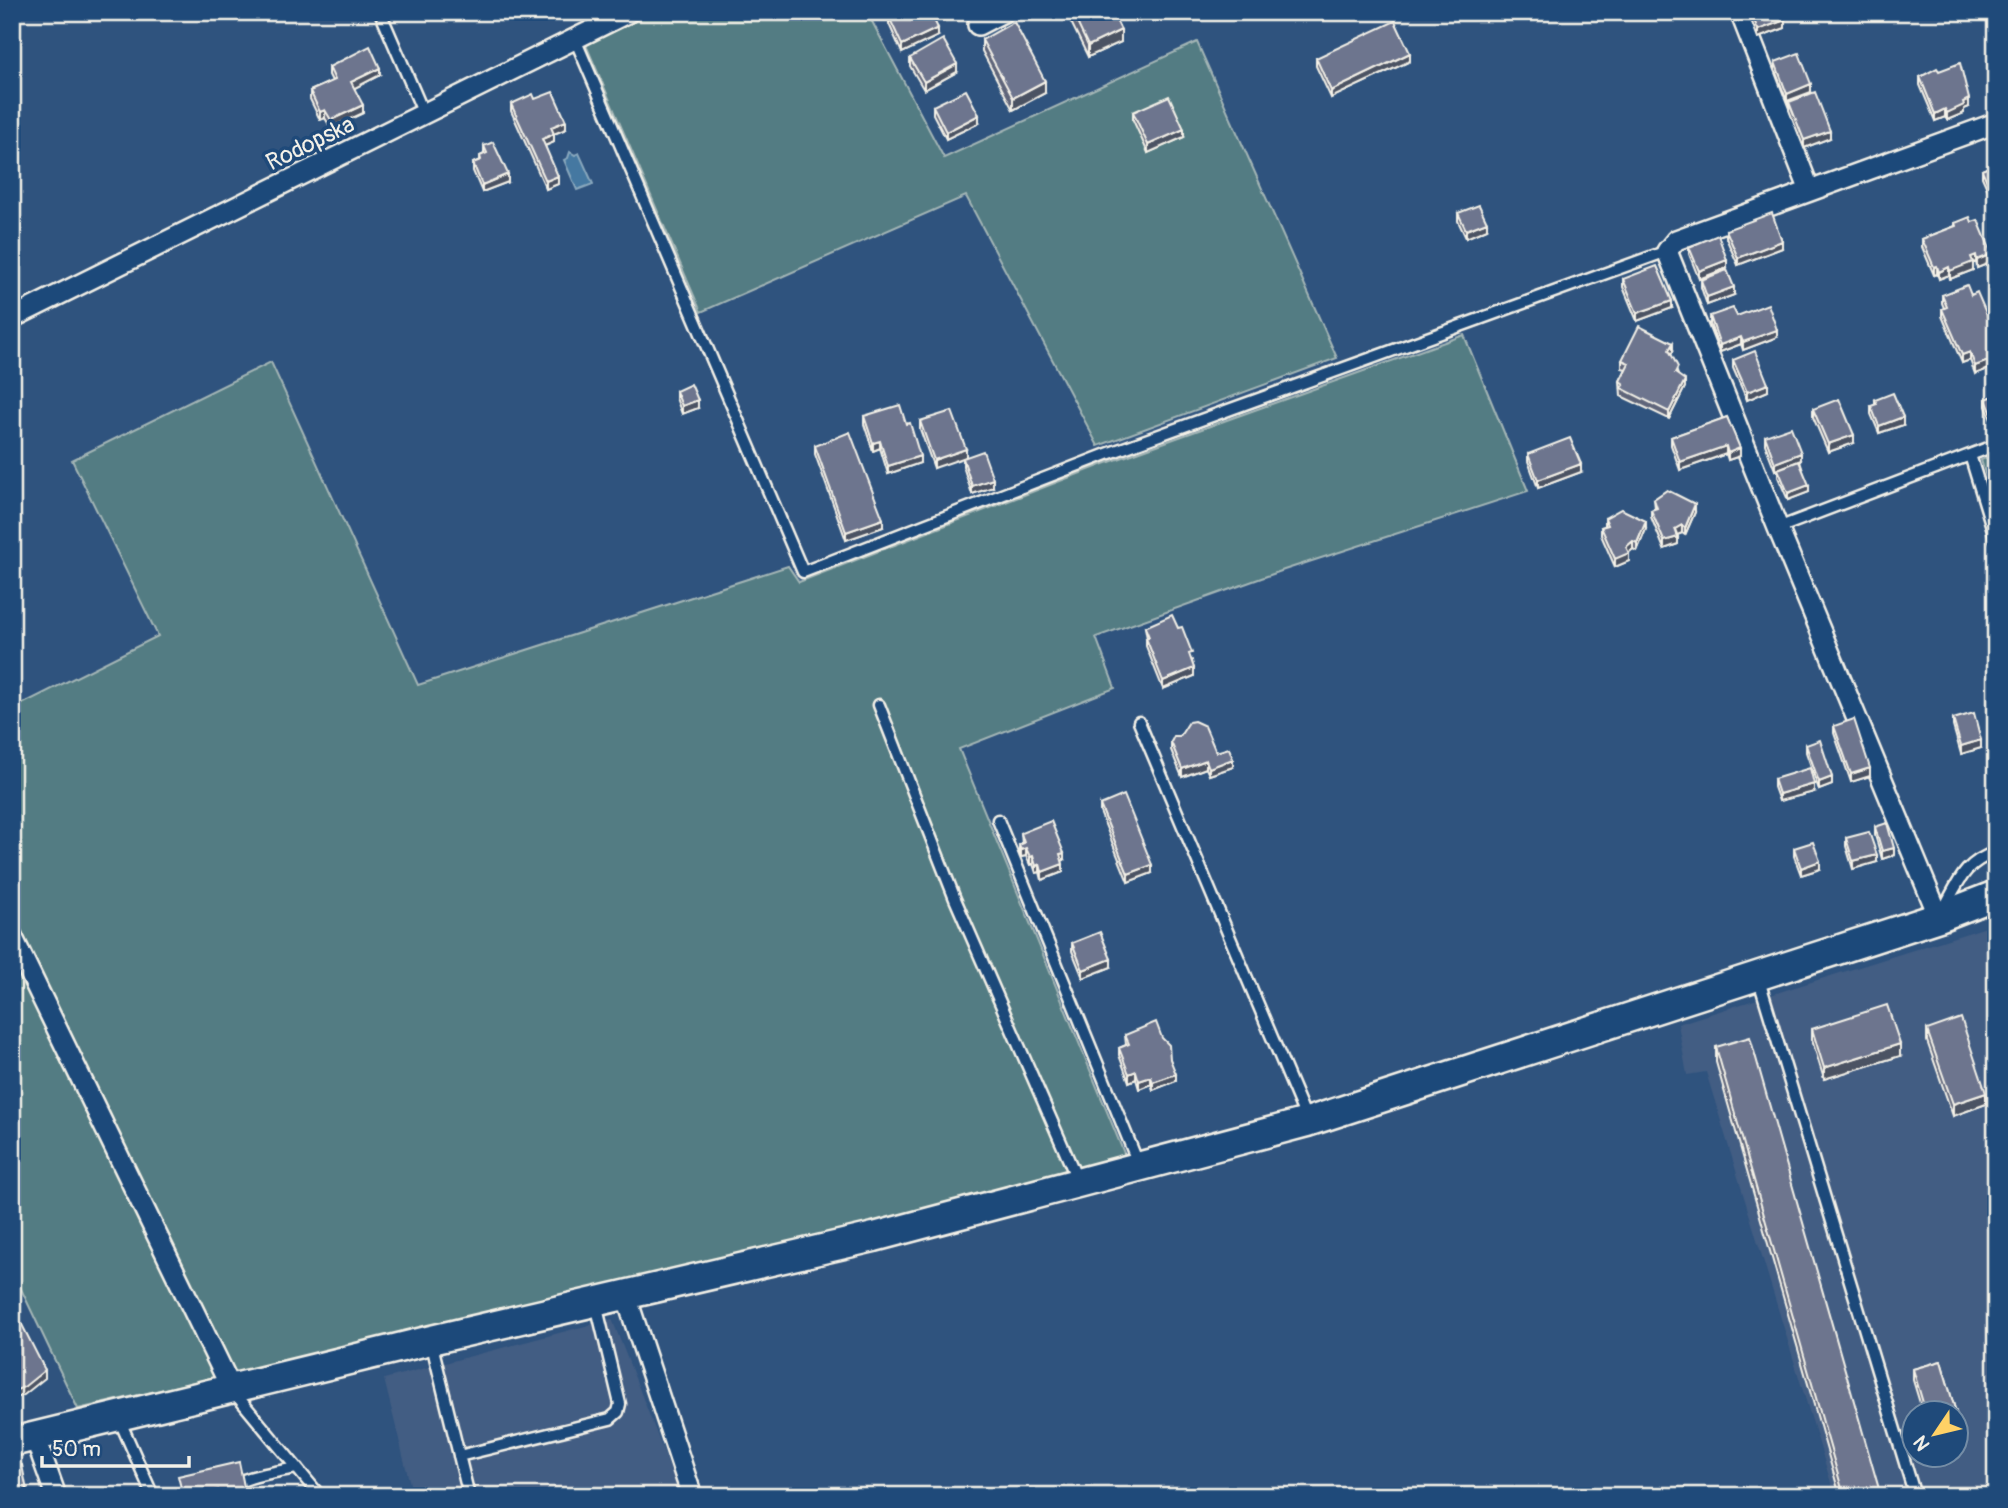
<svg xmlns="http://www.w3.org/2000/svg" width="2008" height="1508" font-family="Pangolin,sans-serif">
<style>
.built{fill:#425d83;fill-rule:evenodd}
.green{fill:#537c83;stroke:#a4b6b6;stroke-width:2}
.water{fill:#4478a1;stroke:#8aa8bd;stroke-width:2}
.lines{fill:none;stroke-linecap:round;stroke-linejoin:round}
.lane-casing{stroke:#f4f1e8;stroke-width:15}
.street-casing{stroke:#f4f1e8;stroke-width:24}
.secondary-casing{stroke:#f4f1e8;stroke-width:33}
.lane{stroke:#1f4a7a;stroke-width:10}
.street{stroke:#1f4a7a;stroke-width:19}
.secondary{stroke:#1f4a7a;stroke-width:28}
.wall{fill:#5e657a;stroke:#f4f1e8;stroke-width:2}
.shaded-wall{fill:#4c5263;stroke:#f4f1e8;stroke-width:2}
.building{fill:#6d758e;stroke:#f4f1e8;stroke-width:2}
.labels{text-anchor:middle;stroke-width:7;stroke-linejoin:round;paint-order:stroke}
.street-label{font-size:24px;fill:#f4f1e8;stroke:#1f4a7a}
</style>
<rect width="100%" height="100%" fill="#2f537e"/>
<filter id="ink" filterUnits="userSpaceOnUse"><feTurbulence type="fractalNoise" baseFrequency=".0143" numOctaves="2"/><feDisplacementMap in="SourceGraphic" scale="14" xChannelSelector="R" yChannelSelector="G"/><feConvolveMatrix kernelMatrix="1 2 1 2 8 2 1 2 1" color-interpolation-filters="sRGB"/></filter>
<g filter="url(#ink)">
<path class="built" d="M1996 924V1496H1835L1706 1072 1687 1075 1678 1024ZM1913 1414H1955V1456H1913Z
M612 1319 681 1496H413L384 1379Z"/>
<path class="green" d="M653 12H867L944 158 1197 42 1337 358 1098 446 966 196 701 312 586 45Z
M1464 335 1528 491 1284 570 1096 637 1115 688 959 749 1126 1158 856 1229 78 1409 12 1270V709L158 636 72 460 271 362 418 685 788 566 799 582 1104 464Z
M1996 454V509L1981 460Z"/>
<path class="water" d="M570 152 575 155 579 153 593 184 577 190 564 160 568 158Z"/>
<g class="lines">
<defs>
<path id="lane" d="M380 12 424 114
M575 39 803 572 1107 454 1667 251
M1970 455 1996 540
M1778 528 1996 445
M879 705 955 899 1077 1179
M1139 722 1306 1118
M998 820 1138 1163
M1944 908C1959 881 1964 863 1996 852
M1758 977 1915 1496
M431 1341 469 1496
M233 1391 320 1496
M119 1419 153 1496
M459 1456 610 1419 618 1412 620 1404 596 1304
M215 1496C237 1477 269 1473 297 1468"/>
<path id="street" d="M1740 12 1810 191
M978 25 1003 12
M12 318 629 12
M1939 917 1778 528 1667 251 1676 240 1996 123
M12 936 232 1390
M626 1296 692 1496
M35 1437 56 1496"/>
<path id="secondary" d="M12 1442 431 1340 874 1237 1307 1122 1939 917 1996 895"/>
</defs>
<use href="#lane" class="lane-casing"/>
<use href="#street" class="street-casing"/>
<use href="#secondary" class="secondary-casing"/>
<use href="#lane" class="lane"/>
<use href="#street" class="street"/>
<use href="#secondary" class="secondary"/>
</g>
<path class="wall" d="M1066 12H1112L1121 42 1088 57Z
M1748 12H1782L1785 28 1758 38Z
M889 17 938 36 902 53 889 24Z
M982 40 1045 93 1013 110 982 51Z
M910 58 957 72 924 90 910 66Z
M1316 58 1410 61 1331 98 1316 66Z
M1775 62 1811 92 1787 101 1775 70Z
M329 67 380 75 354 88 363 113 331 128 325 118 320 120 310 99V91L332 81 329 75Z
M1939 71 1969 107 1964 109V113L1947 120 1945 117 1935 121 1920 85V77Z
M535 99 566 129 554 134V142L545 146 558 184 546 189 511 111V104Z
M1789 102 1830 138 1804 148 1789 110Z
M933 106 979 123 946 139 933 114Z
M1133 112 1184 137 1148 153 1133 120Z
M484 146 508 182 482 192 473 171V163L480 160V156L484 154Z
M1996 164 1991 197 1982 177V170Z
M1458 213 1487 229 1466 238 1458 221Z
M1955 223 1992 262 1977 268 1976 262 1973 263V270L1950 279 1949 275 1939 279 1937 274 1934 275 1922 247V239L1955 226Z
M1726 230 1782 248 1738 265 1726 238Z
M1689 247 1727 268 1699 279 1689 254Z
M1623 279 1672 308 1637 321 1623 287Z
M1701 280 1734 295 1707 305 1701 287Z
M1942 295H1971L1996 336V366L1975 374 1970 360 1962 363 1942 316V309L1944 308 1942 303Z
M1710 316H1737L1777 337 1743 350 1741 344 1720 352 1710 324Z
M1673 351 1671 354 1678 375 1685 387 1669 419 1621 396 1620 381 1626 369 1622 368V360Z
M1733 360 1768 391 1747 400 1733 368Z
M676 391 698 408 682 414 676 398Z
M1996 395 1993 425 1986 406V399Z
M1875 400 1903 425 1879 433 1871 414V406L1875 405Z
M1813 409 1854 443 1828 452 1813 417Z
M864 416 906 424 920 463 888 474 880 448 873 451 864 424Z
M1727 417 1740 456 1728 460 1726 454 1680 470 1671 445V437Z
M920 421 966 449 934 468 920 429Z
M1765 436 1801 460 1800 461 1809 492 1788 500 1778 477V469L1775 470 1765 444Z
M815 446 883 527 846 540 815 454Z
M1528 454 1581 472 1538 488 1528 461Z
M963 458 993 487 972 494 963 466Z
M1654 499 1695 512 1685 535 1682 533 1677 535 1678 544 1664 549 1651 517V510L1655 508Z
M1605 518 1646 529 1637 551 1633 549 1628 553 1629 561 1615 567 1601 535V527L1605 526Z
M1145 627 1192 660 1194 676 1163 689 1146 646V638H1147Z
M1953 719 1981 748 1961 754 1953 726Z
M1834 726 1870 776 1851 782 1834 733Z
M1171 742 1216 752 1233 767 1209 775 1206 768 1182 777 1171 750Z
M1806 745 1832 785 1819 790 1806 752Z
M1774 779 1814 792 1779 801 1774 787Z
M1100 805 1152 873 1128 882 1100 812Z
M1875 827 1894 855 1882 859 1875 835Z
M1021 833 1064 860 1062 861 1063 872 1042 880 1040 872 1036 873 1033 864 1030 865 1026 856 1021 857 1019 853V845L1022 844Z
M1846 838 1877 862 1853 869 1846 846Z
M1794 848 1820 869 1801 875 1794 856Z
M1072 943 1111 967 1083 978 1072 951Z
M1812 1029 1900 1056 1824 1079 1812 1040Z
M1927 1030 1986 1104 1953 1116 1927 1041Z
M1125 1035 1170 1059 1176 1081 1153 1090 1151 1084 1139 1089 1136 1079 1129 1082 1119 1055V1048L1126 1045Z
M1716 1047 1881 1496H1840L1716 1062Z
M1941 1361 1961 1430V1442L1956 1443V1413H1923L1913 1380V1369Z"/>
<path class="shaded-wall" d="M1785 20V28L1758 38V30Z
M938 28V36L902 53V45Z
M1121 30V42L1088 57V46Z
M1410 53V61L1331 98V91Z
M957 64V72L924 90V82Z
M380 68V75L351 90V82Z
M1045 81V93L1013 110V98Z
M1811 84V92L1787 101V94Z
M1969 99V107L1964 109V113L1947 120V113L1963 102Z
M363 105V113L331 128V120Z
M1945 109V117L1935 121V114Z
M325 110V118L320 120V112Z
M979 115V123L946 139V132Z
M566 121V129L551 135V127Z
M1184 129V137L1148 153V145Z
M1830 131V138L1804 148V140Z
M554 134V142L542 147V139Z
M508 174V182L482 192V185Z
M558 176V184L546 189V181Z
M1996 187V195L1991 197V190Z
M1487 222V229L1466 238V230Z
M1782 241V248L1738 265V258Z
M1992 254V262L1977 268V260Z
M1976 255V262L1973 263V270L1950 279V271L1971 257Z
M1727 260V268L1699 279V271Z
M1937 266V274L1934 275V267Z
M1949 267V275L1939 279V272Z
M1734 287V295L1707 305V297Z
M1672 301V308L1637 321V313Z
M1777 330V337L1743 350V342Z
M1741 337V344L1720 352V345Z
M1673 343V351L1669 358V350Z
M1970 352V360L1962 363V355Z
M1996 358V366L1975 374V366Z
M1685 380V387L1669 419V412Z
M1768 384V391L1747 400V392Z
M698 400V408L682 414V406Z
M1996 416V424L1993 425V417Z
M1903 417V425L1879 433V426Z
M1854 435V443L1828 452V444Z
M880 441V448L873 451V443Z
M1726 446V454L1680 470V462Z
M1740 448V456L1728 460V453Z
M966 449V457L934 468V460Z
M1801 453V460L1775 470V463Z
M920 456V463L888 474V466Z
M1581 464V472L1538 488V480Z
M993 479V487L972 494V486Z
M1809 485V492L1788 500V493Z
M1695 504V512L1685 535V528Z
M883 519V527L846 540V532Z
M1646 521V529L1637 551V543Z
M1682 525V533L1675 536V529Z
M1678 537V544L1664 549V541Z
M1633 541V549L1626 555 1629 553V561L1615 567V559L1626 547Z
M1194 668V676L1163 689V681Z
M1981 740V748L1961 754V746Z
M1233 759V767L1209 775V768Z
M1206 760V768L1182 777V769Z
M1870 768V776L1851 782V774Z
M1832 777V785L1819 790V782Z
M1814 784V792L1779 801V794Z
M1026 848V856L1021 857V850Z
M1894 848V855L1882 859V851Z
M1064 853V860L1060 862V854Z
M1877 855V862L1853 869V861Z
M1033 856V864L1030 865V857Z
M1820 861V869L1801 875V868Z
M1040 864V872L1036 873V866Z
M1063 864V872L1042 880V872Z
M1152 865V873L1128 882V874Z
M1111 959V967L1083 978V970Z
M1900 1044V1056L1824 1079V1068Z
M1136 1071V1079L1129 1082V1074Z
M1176 1074V1081L1153 1090V1082Z
M1151 1077V1084L1139 1089V1081Z
M1986 1093V1104L1953 1116V1104Z
M45 1370V1378L24 1395 12 1400V1392Z
M1961 1430V1442L1956 1443V1432Z
M218 1490V1494L210 1496H193Z"/>
<path class="building" d="M898 12H930L938 28 902 45 889 17Z
M1072 12H1112L1121 30 1088 46Z
M1751 12H1782L1785 20 1758 30Z
M1395 21 1410 53 1331 91 1316 58Z
M1014 22 1045 81 1013 98 982 40Z
M943 39 957 64 924 82 910 58Z
M370 46 380 68 351 82 363 105 331 120 325 110 320 112 310 91 335 80 329 67Z
M1799 53 1811 84 1787 94 1775 62Z
M1960 63 1969 99 1963 102 1964 105 1947 113 1945 109 1935 114 1920 77 1937 68 1939 71Z
M966 90 979 115 946 132 933 106Z
M553 92 566 121 551 127 554 134 542 139 558 176 546 181 511 104 533 94 535 99Z
M1815 92 1830 131 1804 140 1789 102Z
M1169 96 1184 129 1148 145 1133 112Z
M493 142 508 174 482 185 473 163 481 160 480 156 487 153 484 146Z
M1996 164V187L1991 190 1982 170Z
M1479 205 1487 222 1466 230 1458 213Z
M1772 213 1782 241 1738 258 1726 230Z
M1970 217 1972 222 1978 220 1992 254 1977 260 1976 255 1971 257 1973 262 1950 271 1949 267 1939 272 1937 266 1934 267 1922 239 1956 226 1955 223Z
M1718 235 1727 260 1699 271 1689 247Z
M1657 266 1672 301 1637 313 1623 279Z
M1727 270 1734 287 1707 297 1701 280Z
M1967 285 1971 295 1977 292 1996 336V339L1993 340 1996 347V358L1975 366 1970 352 1962 355 1942 309 1947 307 1942 295Z
M1768 304 1777 330 1743 342 1741 337 1720 345 1710 316 1733 308 1737 316Z
M1639 326 1673 343 1669 350 1678 367 1675 373 1685 380 1669 412 1621 388 1624 384 1620 381 1629 363 1622 360Z
M1755 351 1768 384 1747 392 1733 360Z
M691 384 698 400 682 406 676 391Z
M1893 393 1903 417 1879 426 1871 406 1877 404 1875 400Z
M1996 395V416L1993 417 1986 399Z
M1839 399 1854 435 1828 444 1813 409Z
M900 405 906 424 910 423 920 456 888 466 880 441 873 443 864 416Z
M952 411 966 449 934 460 920 421Z
M1727 417 1740 448 1728 453 1726 446 1680 462 1671 437Z
M1791 427 1801 453 1775 463 1765 436Z
M850 432 883 519 846 532 815 446Z
M1570 438 1581 464 1538 480 1528 454Z
M983 451 993 479 972 486 963 458Z
M1799 461 1809 485 1788 493 1778 469Z
M1667 490 1695 504 1685 528 1682 525 1675 529 1678 537 1664 541 1651 510 1657 508 1654 499Z
M1621 509 1646 521 1637 543 1633 541 1626 547 1629 553 1615 559 1601 527 1608 525 1605 518Z
M1172 615 1178 628 1182 627 1192 653 1189 654 1194 668 1163 681 1146 638 1149 637 1145 627Z
M1974 713 1981 740 1961 746 1953 719Z
M1854 719 1870 768 1851 774 1834 726Z
M1194 721 1205 726 1216 752 1229 748 1233 759 1209 768 1206 760 1182 769 1171 742 1174 736H1180L1189 722Z
M1820 740 1832 777 1819 782 1806 745Z
M1810 768 1814 784 1779 794 1774 779Z
M1124 795 1152 865 1128 874 1100 805Z
M1051 821 1064 853 1060 854 1063 864 1042 872 1040 864 1036 866 1033 856 1030 857 1026 848 1021 850 1019 845 1024 843 1021 833Z
M1887 823 1894 848 1882 851 1875 827Z
M1869 832 1877 855 1853 861 1846 838Z
M1813 842 1820 861 1801 868 1794 848Z
M1100 932 1111 959 1083 970 1072 943Z
M1887 1005 1900 1044 1824 1068 1812 1029Z
M1961 1018 1986 1093 1953 1104 1927 1030Z
M1156 1022 1162 1038 1169 1045 1170 1059 1176 1074 1153 1082 1151 1077 1139 1081 1136 1071 1129 1074 1119 1048 1129 1044 1125 1035Z
M1750 1037 1881 1496H1844L1716 1047Z
M14 1309 45 1370 24 1387 12 1392V1310Z
M1941 1361 1961 1430 1956 1432V1413H1926L1913 1369Z
M239 1462 246 1496H219L218 1490 193 1496H183L178 1476Z
M22 1465 28 1496H12V1467Z"/>
</g>
<g class="labels">
<g class="street-label">
<text transform="translate(310 143) rotate(-26)" y="8">Rodopska</text>
</g>
</g>
<rect width="2008" height="1508" fill="none" stroke="#1f4a7a" stroke-width="42"/>
<rect x="21" y="21" width="1966" height="1466" fill="none" stroke="#f4f1e8" stroke-width="2.5" filter="url(#ink)"/>
<g transform="translate(1935 1434) rotate(235)"><circle r="33" fill="#1f4a7a" stroke="#748da6" stroke-width="2"/>
<path d="M0-5L12 26L0 18L-12 26Z" fill="#ffd166"/>
<text y="-10" font-size="19" font-weight="bold" text-anchor="middle" fill="#f4f1e8">N</text>
</g>
<path d="M42 1456v10h147v-10" fill="none" stroke="#f4f1e8" stroke-width="3.5"/>
<text x="52" y="1456" font-size="21" fill="#f4f1e8" stroke="#1f4a7a" stroke-width="5" paint-order="stroke">50 m</text>
</svg>
